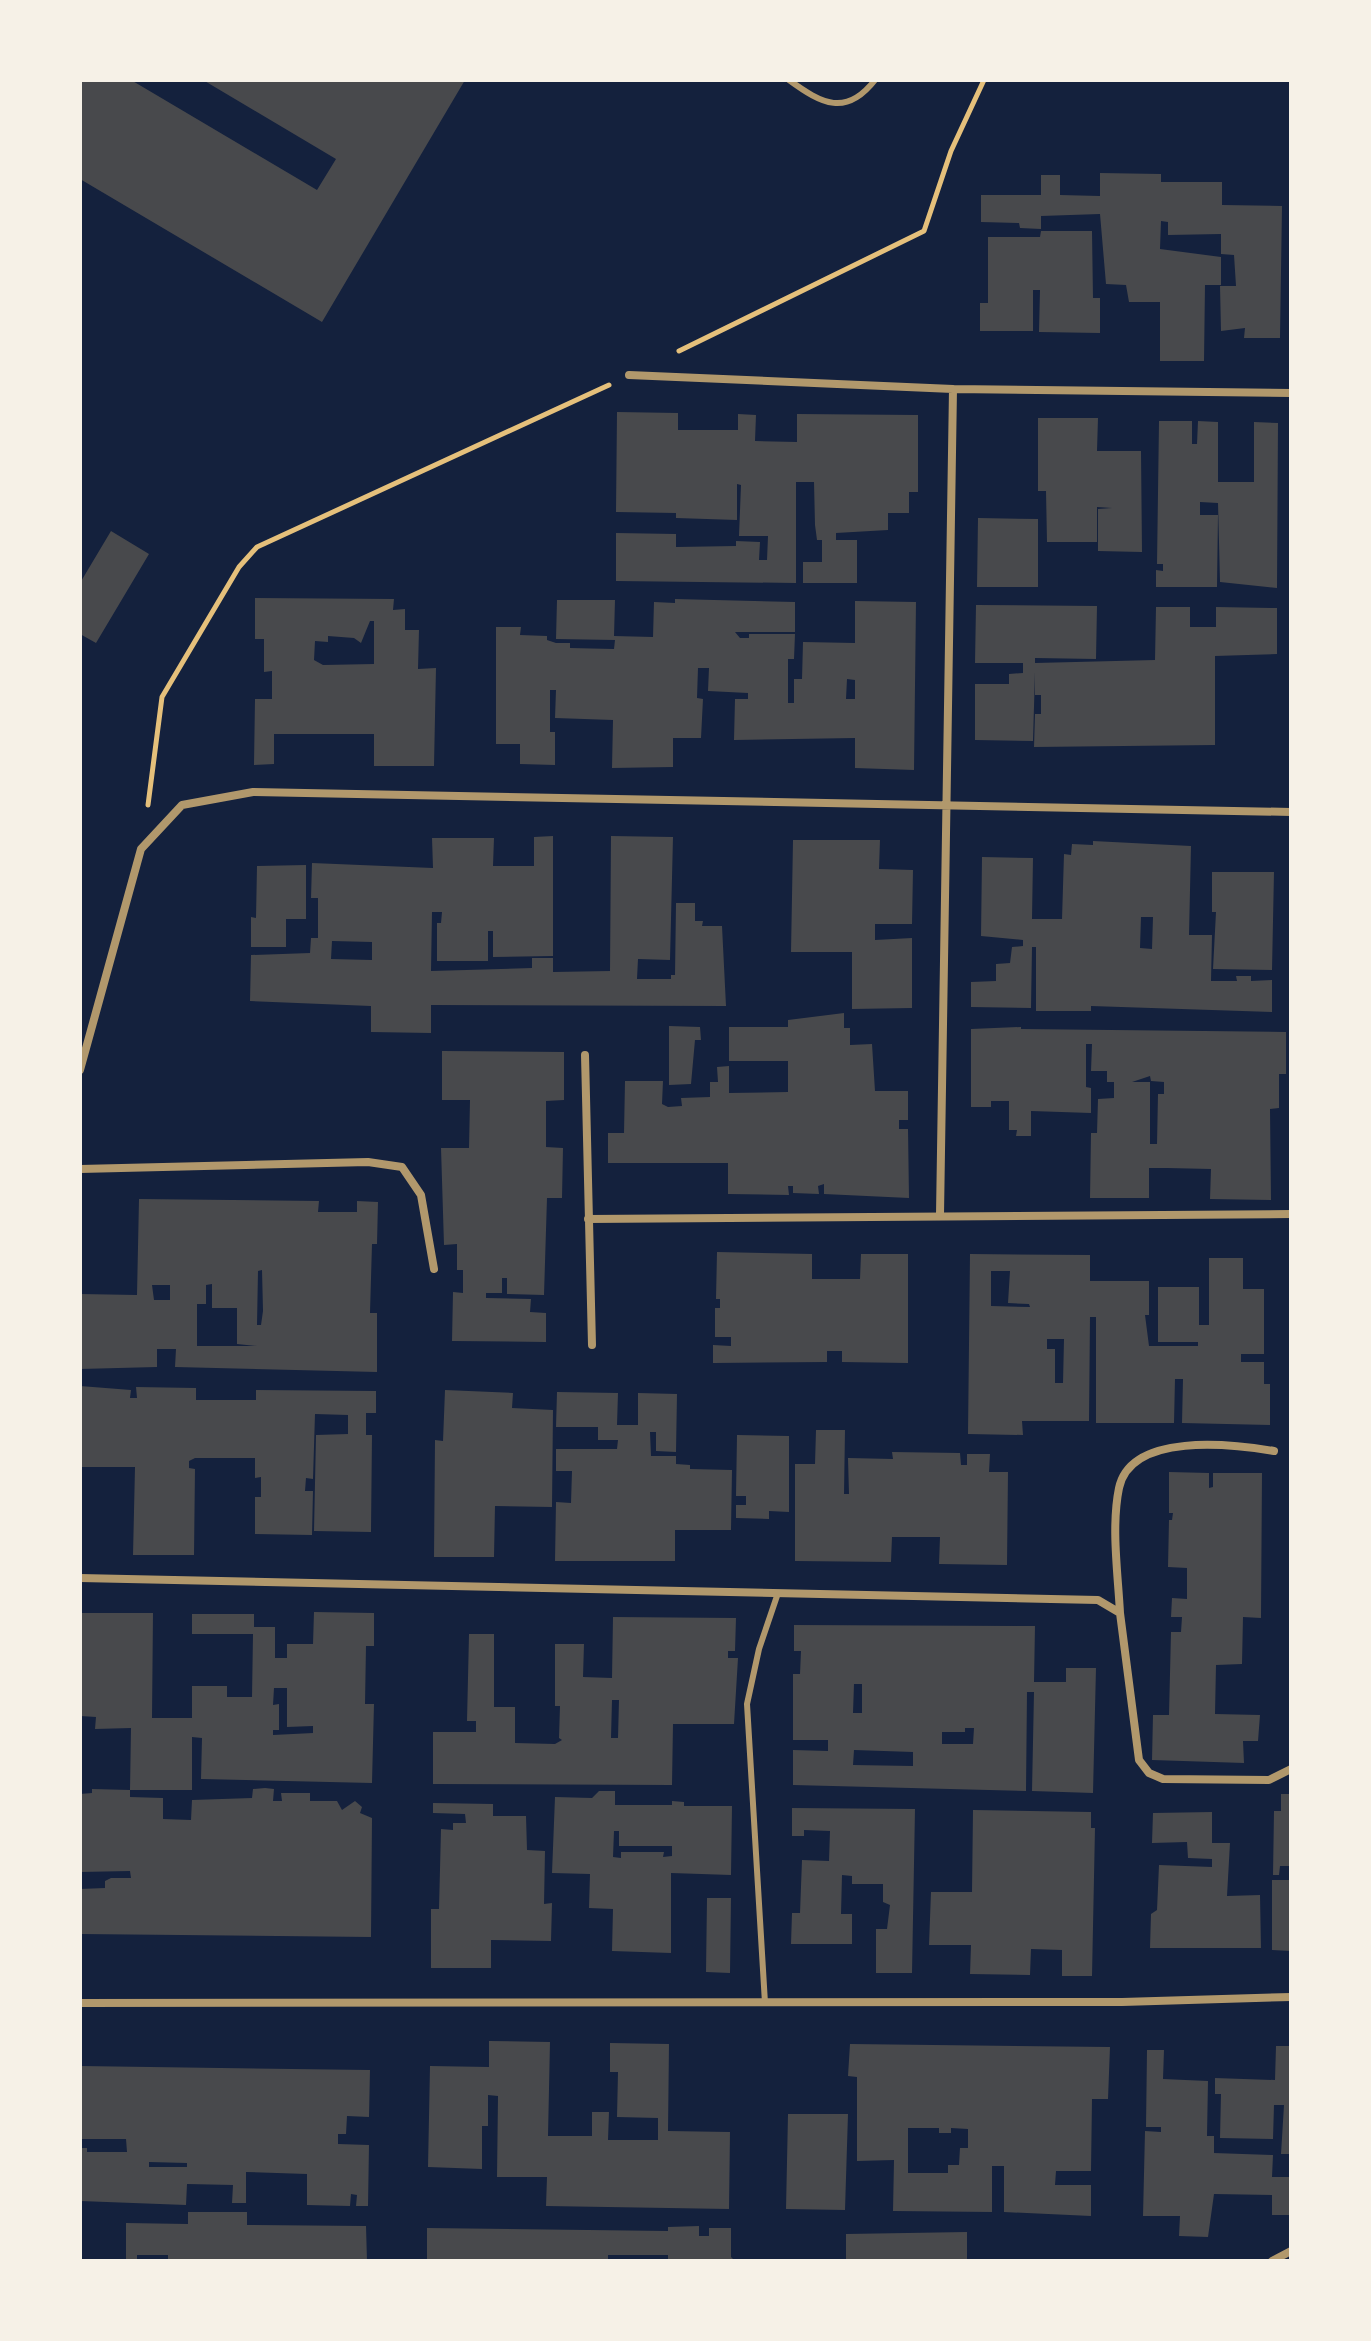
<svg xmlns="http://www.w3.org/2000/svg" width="1371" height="2341" font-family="Figtree,sans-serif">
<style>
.building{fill:#48494c;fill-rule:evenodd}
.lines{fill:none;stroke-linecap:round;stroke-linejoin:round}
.path{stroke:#e5c07b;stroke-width:5}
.service{stroke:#b1986c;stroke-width:6}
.minor{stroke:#b1986c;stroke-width:8}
</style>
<rect width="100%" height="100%" fill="#14213d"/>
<path class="building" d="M80 80H131L317 190 336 159 203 80H465L322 322 80 179Z
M1100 173 1161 174V182H1222V205L1282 206 1280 338H1244L1245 328 1221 331 1220 286H1236L1234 255 1221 254V234L1168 235V222L1161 221 1160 249 1221 257V285H1205L1204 361H1160V302H1129L1126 285 1106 284 1100 214 1041 216V229L1020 228 1019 223 981 222V195H1041V175H1060V195L1100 196Z
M1041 231H1092L1093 298H1100V333L1039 332 1040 290H1033V331H980V303H988V237H1040Z
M617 412 678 413V430H738V414L756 415 755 441 797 442V414L918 415V492H909V513H888V530L836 533V540H857V583H803V562H822V540H817L815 525 814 482H796V583L616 581V533L676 534V547L736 546V541L760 542 759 560H767L768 536H739L741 485 737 484V520L676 518V513L616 512Z
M1038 418H1098L1097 451H1141L1142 552 1098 551V509L1112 508 1097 507V542H1047L1046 491H1038Z
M1159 421H1192V444H1197L1198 421 1218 422V482H1254V422L1278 423 1277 588 1220 582 1218 503 1200 502V515H1218L1217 587H1156V570L1163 571V564H1157Z
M978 518 1038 519V587H977Z
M111 531 149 554 96 643 80 634V583Z
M255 598 394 599 393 610 405 609V630H419L418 669 436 668 434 766H374V734H274V764L254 765 255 699H272V671L264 672V639H255ZM370 621H374V664L323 665 314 660 315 641 328 642V636L354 638 361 643Z
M675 599 795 602V632H735L740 638H749V634H795L794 659H788V703H794V679H802L803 642 855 643V601L916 602 914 770 855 768V738L734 740 735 699H748V693L708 691 709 668H698L697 698 703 699 701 738H673V767L612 768 613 720 555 718 556 690H550V732H555V765L520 764V744H496V627H521L520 635 547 636V640L556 643H570V648L614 649 615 640 556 639 557 600H615L614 636 653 637 654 602 675 603ZM847 679 855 680V699H846Z
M976 605 1097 606 1096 659 1035 658V663L1155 660 1156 607H1190V627H1216V607L1277 608V654L1215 656V745L1034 747 1035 714H1041V695H1035V672L1033 741 975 740V684H1009V674L1023 673V663H975Z
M553 836V956L493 957V931H488V961H437V923H441L442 912H432L431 971 532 968V958H553V972L610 971 611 836 673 837 670 960 638 959 637 979H671V975H675L676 903H695V921H703L702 926H722L726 1006 431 1005V1033L371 1032V1006L250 1001 251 955 310 953 311 938H318V898H311L312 863 433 868 432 838H494L493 866H534V837ZM332 941 372 942V960L331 959Z
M793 840H880L879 869 913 870 912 924H875V940L912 938V1008L852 1009V952H791Z
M1093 841 1191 846 1189 935H1212L1211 981H1237L1236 976H1251V981L1272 980V1012L1091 1006V1011H1036V947H1032L1031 1008 971 1007V982L996 981V964L1010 963 1012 947 1023 946V940L981 936 982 857 1033 858 1032 919H1062L1064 854 1071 855 1072 844 1093 845ZM1141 917H1153L1152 949 1140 948Z
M306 865V919H286V947H251V917L256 918 257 866Z
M1212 872H1274L1272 970 1213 969 1216 912H1212Z
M844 1013V1028H850V1045L872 1044 875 1091H908V1120H899V1129H908L909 1198 824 1194V1184L818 1186 819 1194 793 1193V1186H788L789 1195 728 1194V1163H608V1133H624L625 1081H663L662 1104 668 1107 682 1106 681 1098 710 1097V1082H718L717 1067 729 1066V1093L788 1092V1061H729V1027H788V1020Z
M669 1026 700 1027 701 1040H695L691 1084 669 1085Z
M1021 1027V1029L1286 1032V1074H1279V1108L1270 1109 1271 1200 1210 1199 1211 1169 1167 1168H1149V1198H1090L1091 1133H1097L1098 1099 1114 1098V1082H1107V1071H1091L1092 1044H1086V1087L1091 1088V1113L1031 1111V1136H1016L1017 1130H1009V1101H991V1107H971V1029ZM1150 1076 1151 1081 1164 1082V1094H1158L1157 1144H1150V1082H1132Z
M442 1051 564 1052V1100L546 1101V1147L563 1148 562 1198H547L544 1295 507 1294V1278H502V1293H486V1298L531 1299 530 1312 546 1313V1342L452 1341 453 1292 463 1293V1270H457V1244L444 1245 441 1148H469L470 1100H442Z
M139 1199 319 1201 318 1212H357V1201L378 1202 377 1244H372L370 1313H377V1372L175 1367 176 1349H157V1367L80 1369V1294L137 1295ZM262 1270 263 1311 261 1325H257L258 1271ZM212 1284V1308H237V1344L257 1346H197V1304H206V1285ZM152 1285H170V1300H154Z
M717 1252 812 1254V1279H860L861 1254H908V1363L842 1362V1351H827V1362L713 1363V1345L731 1346V1337H715V1308H720V1299H716Z
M970 1254 1090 1255V1281H1149V1315H1145L1149 1346H1198V1342H1158V1287H1199V1325H1209V1258H1243V1289H1264V1354H1241V1362H1264V1384H1270V1425L1182 1423 1183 1379H1175L1174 1423H1096V1317H1090L1089 1421H1022L1023 1435 968 1434ZM991 1271H1010L1008 1303 1029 1304 1030 1307 991 1306ZM1047 1339H1064L1063 1383H1055V1349H1047Z
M80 1386 131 1390 130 1398H137L136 1387 196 1388V1400H256V1390L376 1391V1413H366V1435H372L371 1532 314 1531 316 1435 348 1434V1415L315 1414 313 1479 306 1478 305 1491H313L312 1535 255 1534V1497H261V1477L255 1478V1458H195L189 1461V1468L195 1469 194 1555H133L135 1467H80Z
M445 1390 513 1393 512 1408 553 1410 552 1507 495 1506 494 1557H434L435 1440 443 1441Z
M557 1392 618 1393 617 1425H638V1393L677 1394 676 1452 656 1451V1432H650L651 1456H676V1464L690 1465V1469L732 1470 731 1530H675V1561H555L556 1502 571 1503 572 1471H556V1449H617L618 1440H598V1427H556Z
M816 1430H845L844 1494H849L848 1458 893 1459 892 1452 960 1453 961 1465H967V1454H990L989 1472H1008L1007 1565 939 1564 940 1537H892L891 1562 795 1561V1464H815Z
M737 1435 789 1436V1512L769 1511V1519L736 1518V1505H746V1496H736Z
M1169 1472 1209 1473V1488L1213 1487V1473H1262L1261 1618 1243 1617 1242 1664 1216 1665 1215 1714 1260 1715 1258 1741H1243L1244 1763 1152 1760 1153 1715H1169L1171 1632H1181L1182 1617H1171L1172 1598 1187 1599V1568L1168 1567 1169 1520H1172L1173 1513H1169Z
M314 1612 374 1613V1646H366L365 1704H374L372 1783 201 1779 202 1738 192 1737V1790H130L131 1728 95 1729 96 1717 80 1716V1613H153L152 1718H192V1686H227V1697H252L253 1634H192V1614H254V1627H275V1658H287V1644H313ZM274 1688H287V1727L313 1726V1733L273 1735V1730H279V1704L273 1705Z
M613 1617 736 1618 735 1651H728V1658H738L734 1724H673L672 1785 433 1784V1732H476V1721H467L469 1634H494V1707H515V1743L555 1744 562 1740 559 1738 560 1706H555V1644H584L583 1677 612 1678ZM612 1700H619L618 1738H611Z
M794 1625 1035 1626 1034 1682H1066V1668H1096L1093 1793 1032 1791 1034 1692H1027L1026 1791 793 1785V1750L828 1751V1740H793V1674H800L801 1651H794ZM854 1684H862V1713H853ZM965 1728H974L973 1744H942V1732H965ZM854 1750 913 1752V1766L853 1765Z
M265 1788 274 1789 273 1801H282L281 1793H310V1801H337L342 1810 355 1801 362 1807 360 1813 372 1818 371 1937 80 1934V1889L105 1888V1881L111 1878H131L130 1871 80 1872V1794L92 1793V1789L130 1790V1797L163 1798V1819L191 1820 192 1800 252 1798 253 1789Z
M599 1791H615V1805H672V1801L684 1802V1806H732L731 1875 671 1873V1953L612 1951 613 1909 589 1908 590 1874 552 1873 555 1797 592 1798ZM614 1831H619V1846H672V1856L663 1857 664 1852H621V1858L613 1857Z
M1281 1794H1291V1866H1280L1279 1875H1273L1274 1811H1281Z
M433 1803 493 1804V1816H526L527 1850 545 1851 544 1904 552 1903 551 1941 491 1940V1968H431V1909H439L441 1829 453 1830V1823H466L465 1814 433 1813Z
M792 1808 915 1809 912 1973H876V1929H887L890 1905 883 1902V1884H852V1876L842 1875 841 1914H852V1944H791L792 1913H800L802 1860 829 1861 830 1831 804 1830V1836H792Z
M973 1810 1091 1812V1828H1095L1092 1976H1062V1950L1031 1949 1030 1975 970 1974 971 1945H929L931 1892H972Z
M1212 1812V1843H1230L1227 1896 1260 1895 1261 1948H1150L1151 1914 1157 1910 1159 1865 1212 1867V1859L1188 1858 1187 1842 1152 1843 1153 1813Z
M1272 1880H1291V1951L1272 1950Z
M707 1898H731L730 1973 706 1972Z
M489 2041 550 2042 548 2136H592V2112H609L608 2140H658V2118L617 2117 618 2072H610V2043L669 2044 668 2131 730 2132 729 2209 546 2206 547 2177H497L498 2096 488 2095V2126H482V2169L428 2167 430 2066 489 2067Z
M850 2044 1110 2047 1108 2099H1092L1091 2171H1056L1055 2185H1091V2216L1004 2212V2166H992V2212L893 2211 894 2160 857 2161V2077L848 2076ZM908 2128H939V2133H951V2128L968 2129V2148H960L959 2165H948V2173H908Z
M1276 2046H1291V2154H1281L1284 2105H1274L1273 2139 1220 2138 1221 2094H1215V2078L1275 2080Z
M1147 2050H1164L1163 2079 1208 2081 1207 2136H1214V2153L1273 2155 1272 2177H1291V2215H1272V2195L1214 2194 1208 2237 1179 2236 1180 2216H1143L1145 2131 1161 2132V2127H1146Z
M80 2066 370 2070 369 2117 347 2116 346 2134H338V2144L369 2145 368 2206H356L357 2195 351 2194 350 2206 307 2205V2174L246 2172V2203H232L233 2185 187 2184 186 2205 80 2201V2148H87V2152H127L126 2139H80ZM149 2162 187 2163V2167H149Z
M788 2114H848L845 2210 786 2209Z
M188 2212H247V2225L366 2226 367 2261H168V2255H137V2261H126V2223L188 2224Z
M699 2226V2236H709V2228H731V2257L735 2261H668V2255H608V2261H427V2228L668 2231V2227Z
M967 2232V2261H846V2234Z"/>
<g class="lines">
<path class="path" d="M679 351 924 231 951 151 984 80
M148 805 162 697 239 567 257 547 609 385"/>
<path class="service" d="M789 80C822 104 846 117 875 80
M765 2003 747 1704 759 1649 778 1593"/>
<path class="minor" d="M629 375 953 389 940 1215
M953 389 1291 393
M585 1055 592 1345
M80 1070 141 849 182 805 253 792 1291 812
M80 1169 368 1162 402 1167 421 1195 434 1269
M588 1219 1291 1214
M80 1578 1098 1600 1120 1613 1139 1760 1149 1773 1163 1779 1269 1780 1291 1769
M1120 1613C1118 1574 1111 1527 1119 1488 1131 1432 1231 1444 1274 1451
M80 2003 1122 2002 1291 1997
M1272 2261 1291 2251"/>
</g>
<rect width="1371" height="2341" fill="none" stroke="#f6f1e7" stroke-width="164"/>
</svg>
